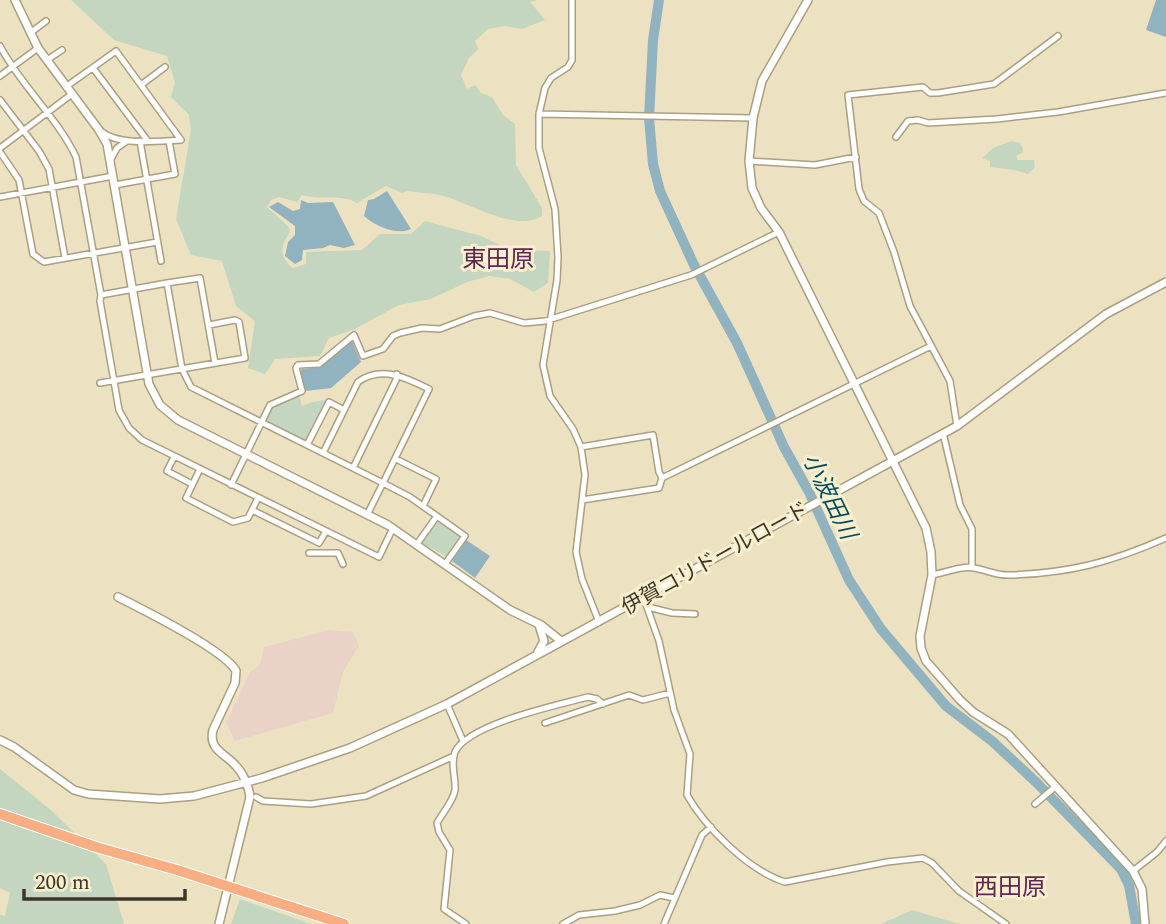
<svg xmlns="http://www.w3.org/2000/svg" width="1166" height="924" font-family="Spectral,'Noto Sans JP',serif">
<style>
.commercial{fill:#ead2c9}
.green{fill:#c4d5c0}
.water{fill:#90b3bf}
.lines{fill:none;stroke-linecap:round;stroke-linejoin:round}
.river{stroke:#90b3bf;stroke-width:10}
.street-casing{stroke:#aaa081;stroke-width:8}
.secondary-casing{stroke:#aaa081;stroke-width:10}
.highway-casing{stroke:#fff;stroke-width:12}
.street{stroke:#fff;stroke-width:5}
.secondary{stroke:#fff;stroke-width:7}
.highway{stroke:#f8ad82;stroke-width:10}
.labels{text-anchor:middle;stroke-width:6;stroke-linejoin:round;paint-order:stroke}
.street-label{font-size:21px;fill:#3b372a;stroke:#f9efce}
.water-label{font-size:23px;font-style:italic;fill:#004d5f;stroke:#f9efce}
.quarter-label{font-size:24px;fill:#5f2752;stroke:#f9efce}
</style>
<rect width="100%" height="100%" fill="#ece2c1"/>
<path class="commercial" d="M329 630 353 632 359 646 343 672 333 713 235 741 226 723 250 672 260 665 264 647Z"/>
<path class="green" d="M71 0H537L530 2 545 20 522 29 505 26 488 29 475 41 478 49 469 58 461 75 467 89 475 85 481 93 492 97 503 115 515 124 516 165 542 208V216C517 232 472 205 447 197 435 193 420 193 408 191L402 193 386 186 357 203C340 193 321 201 302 195L297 202 279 197 271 200 267 207 288 226 290 232C280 245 279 258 293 268L306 264V252L362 250 380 234H411L425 221 481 236 511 250 550 251 548 283 534 292 510 279 489 276 467 282 431 299 399 305 355 329 329 338 320 356 275 359 265 374 248 368 255 321 236 306 222 261 191 255 176 219 191 130 189 115 171 97 175 82 167 56 114 40Z
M1011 141 1020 143 1023 149V152L1016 156 1018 160H1034L1035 167 1028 174 1014 170 990 167V161L982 158 993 148Z
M299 395 302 406 312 402 327 400 308 440 304 441 268 423 266 419 272 407Z
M436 521 458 534 459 539 447 557 422 543Z
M0 769 52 811 106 864 124 924H0V915L5 916 10 893 0 888Z
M240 899 311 924H231Z
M912 910 960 924H881Z"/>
<path class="water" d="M1156 0H1166V37L1146 30Z
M387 191 411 229C397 236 375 226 364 216L368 200 374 199Z
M301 200 308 203 333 202 355 245 344 248 330 245 323 248 303 250 302 260 295 264 285 256 288 242 295 235V226L269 207 278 202 293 211 300 209Z
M350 341H352L361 362 331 388 306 391 300 372 302 369 321 367Z
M466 540 490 556 475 578 452 561Z"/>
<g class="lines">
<path class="river" d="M659 0 653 40 649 118 653 164 660 191 694 265 737 343 784 447 809 492 849 580 881 629 946 706 992 741 1036 782 1121 869 1129 885 1136 924"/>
<defs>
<path id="street" d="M572 0V60L568 67 551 78 545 88 539 114V148L555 209 558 257 557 280 543 365 550 396 573 429 581 447 585 475 576 552 582 579 599 622
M30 33 46 21
M0 46C21 86 57 117 76 157L101 295
M47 60 62 50
M93 68 147 140
M0 76 38 48
M141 85 165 67
M67 86 116 51 181 140C158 141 120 146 102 132
M0 100 39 151 49 169 65 258
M539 114 753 118
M896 137 908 121 918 120 928 123 997 119 1058 112 1166 93
M140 141 161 261
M0 148 72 94
M0 152 19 180 33 254 44 262 157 242
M111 159 117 148 127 141
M749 161 815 165 856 157
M115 185 175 174 169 141
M0 197 113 176
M167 283 200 278 215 363
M100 383 245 358 239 322 235 320 209 325
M957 426 950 381 910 306 894 252 879 213 864 201 859 189 848 95 923 87 930 93H938L994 84 1058 36
M943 433 960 505 972 529V567
M307 445 329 402 344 410
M581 447 653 435 659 472 662 478 659 488 582 500
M323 453 358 382C381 365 407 378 429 389L383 483 410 497 465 536 445 564
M174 457 167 471 192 484
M396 459 436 479 423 506
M353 468 396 380 397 374
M200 469 186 498 233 522 248 518 258 498
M662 478 931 346
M231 485 270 405 302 391 296 368 298 365 319 364 354 335 363 356 383 349 393 336 400 333 422 328 440 329 474 316 490 313 524 323 545 321 691 275 779 232
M252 510 319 543 326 531
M368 513 383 483 191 387 182 369 167 283 101 295 100 301 119 410 129 428 142 440 379 557 393 528
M417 544 437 516
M309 553H338L343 564
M932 575C944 573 962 565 974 568 987 570 997 576 1011 575 1070 573 1112 562 1166 538
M643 596 659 641 674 710 690 754 687 795C705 827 749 871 785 882L887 862 923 858 932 863 959 891 1006 924
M648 607 672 613 695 614
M447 704 463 741
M545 723 629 695 643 700 670 693
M256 797 263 801 311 804 366 796 454 756
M1035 804 1055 787
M1133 871 1157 852 1166 841
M466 924 444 909 450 850 439 832 437 823C443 812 453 802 455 790 456 777 450 764 455 752 468 724 558 705 588 697L597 699 603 704
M563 924 579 915 615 911 640 905 660 895 674 898
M664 924 702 835 711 827"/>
<path id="secondary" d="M15 0 38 48 99 130 107 144 149 384 160 405 178 420 388 525 510 610 541 625 561 641
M808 0 762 81 753 118 749 161 752 188 761 208 779 232 926 528 931 552 932 575 920 636 921 648 926 661 960 700 973 712 1008 734 1133 871 1142 889 1145 924
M118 597C142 609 226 651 236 671L235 683 213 730C208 750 225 753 236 766 243 773 249 787 250 797L219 924
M538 652 544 641 539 625
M0 740 14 747 74 790 88 794 160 799 194 796 262 778 350 748 447 704 957 426 1106 314 1166 282"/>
<path id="highway" d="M0 814 96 847 177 870 344 924"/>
</defs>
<use href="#street" class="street-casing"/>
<use href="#secondary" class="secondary-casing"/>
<use href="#highway" class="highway-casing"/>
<use href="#street" class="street"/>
<use href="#secondary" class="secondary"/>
<use href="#highway" class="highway"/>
</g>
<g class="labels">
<g class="street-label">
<text transform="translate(715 558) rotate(-29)" y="7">伊賀コリドールロード</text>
</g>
<g class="water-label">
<text transform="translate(830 496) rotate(64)" y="8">小波田川</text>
</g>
<g class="quarter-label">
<text x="498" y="267">東田原</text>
<text x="1010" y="895">西田原</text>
</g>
</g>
<path d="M24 889v10h161v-10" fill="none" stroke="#3b372a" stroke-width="3.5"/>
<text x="35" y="889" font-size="21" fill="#3b372a" stroke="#f9efce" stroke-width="5" paint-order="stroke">200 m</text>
</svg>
